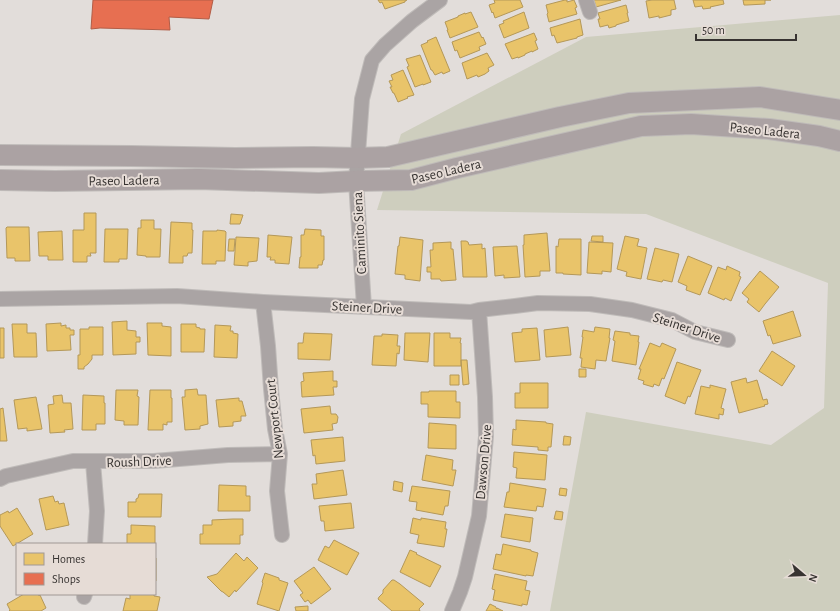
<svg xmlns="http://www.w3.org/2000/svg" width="840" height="611" font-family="'Alegreya Sans',sans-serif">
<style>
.green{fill:#cecebe}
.homes{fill:#e9c46a;stroke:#b49859}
.shops{fill:#e76f51;stroke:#b25d47}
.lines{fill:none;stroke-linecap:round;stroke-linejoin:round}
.minor-casing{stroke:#bfbbb9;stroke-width:16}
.secondary-casing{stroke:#bfbbb9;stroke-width:22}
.minor{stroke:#aaa4a4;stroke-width:14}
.secondary{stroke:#aba2a3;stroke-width:20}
.labels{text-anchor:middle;stroke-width:4;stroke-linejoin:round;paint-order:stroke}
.street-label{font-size:14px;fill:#373331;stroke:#e6dcd6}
</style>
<rect width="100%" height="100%" fill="#e2ddda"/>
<path class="green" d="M840 15V611H550L586 412 771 445 824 408 828 283 646 214 377 210 401 134 586 37Z"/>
<path class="homes" d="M378 0H407L405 1V2L385 9 382 2 380 3Z
M494 0H520L523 7 495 18 493 12 492 13 489 5 495 3Z
M565 0H567V2L574 0 577 7 575 8 577 14 549 22 547 14 548 13 546 5Z
M594 0H621L596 7Z
M652 0H674L676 9 671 10V15L659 18V16L649 18 646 1Z
M693 0H723L724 4 710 7 711 8 703 9 702 6 695 7Z
M743 0H771H765V4L747 5H744Z
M626 5 628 13H627L629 21 616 25V26L609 28 608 25 600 27 598 19H600L598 13Z
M471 12 478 27 450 38 447 30H448L445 22 458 17V16L465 13V14Z
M524 12 529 28 504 38 499 25 504 23 503 21Z
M580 19 583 35 577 37V38L557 43 554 35 552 36 550 28Z
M479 32 482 38 483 37 486 44 479 47 480 50 460 58 457 50 455 51 452 42Z
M534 33 537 40 535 41 538 49 532 52V51L525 54V55L518 58V57L512 59 505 44Z
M436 37 450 71 443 74 442 72 435 75 432 70H431L421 45 428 42 427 41Z
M487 53 494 65 488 68 489 71 485 74 478 77 477 75 467 79 462 63Z
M420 55 431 82 423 85V84L415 87 407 67 409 66 406 59Z
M403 70 414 95 407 97 408 98 398 102 394 93H393L390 87H392L389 81 393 80 391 75Z
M84 213H96V253H90L91 256H87V262H73V230H84Z
M231 214 243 215 240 224H230Z
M141 220H154V229H161L160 257H146V256L137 255 138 228H141Z
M171 222 192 223V230H193L192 253H188L187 256H183V263H169Z
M7 227H29L30 261H15V258H7L6 228Z
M105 229H128L127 259H119V262H104Z
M305 229 321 230V236H324V260H323L322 265H318V268H299L300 257H301V235H304Z
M217 230 225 231 226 232 225 261H216V264H202L203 231H217Z
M62 231 63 260H48V256H39L38 232Z
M547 233 550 271H540V276L525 277 523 245H524V235Z
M268 235 292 237 289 264 275 263V260H270L271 257H267Z
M592 236H603V242L591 241Z
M625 236 639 239 637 246 647 248 641 279 626 276 627 272 617 269Z
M236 237 259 238 257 261 248 262V266L234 265Z
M400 237 423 240 420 281 405 279V275L395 274 398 246H399Z
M229 239H235L234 251H228Z
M559 239H581V275L563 274V273H556V246L558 247Z
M461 241H466L468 242 469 245 482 244V249L485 248 487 277H463Z
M451 242V249H453L456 280 441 281 440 279H431V272H427V267H431L430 250H433V243Z
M589 242 613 243 611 272 602 271V274L587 273Z
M517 246 520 277 504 278V275L495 276 493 247Z
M655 248 679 254 672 282 663 280 662 282 647 279Z
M688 256 712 266 700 295 686 290 687 286 678 282Z
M727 266 740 272 739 276 741 277 731 301 725 298 724 300 708 293 718 267 726 270Z
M760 271 779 287 765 304 759 312 747 302 749 299 742 293Z
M793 311 801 336 773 344 770 335 768 336 763 321Z
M127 321V330L136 331V337H140V342H136V354L113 355 112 322Z
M61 323V326L66 325V328H70V330H74V335H70L71 350 47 351 46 324Z
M147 323H162V326L171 327V356L148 355Z
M12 324H27V333H36L37 357H14Z
M181 324H196V327L200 328V329H205L204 352H181Z
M215 325 231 326 230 331H233V333L238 334 237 358 214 357Z
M89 327H103V355H92V359L88 364 84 367V369H78V355H80V329H89Z
M568 327 571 355 546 357 544 330Z
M595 327 610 329 609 338H610L606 361 596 360 595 369 581 367 582 358H580L583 337H582L583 330 594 332Z
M0 328H4V358H0Z
M537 328 540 360 515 362 512 333 522 332V329Z
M615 331 630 333V335L639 336 638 342H639L636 365 612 361 615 341 613 340Z
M304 333 332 334 330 360 298 359V343H303Z
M405 333H430L428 362 404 360Z
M434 333H450V338H461L460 343H461V366H434Z
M382 334 398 335 397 346H400L399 354 397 353 396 366 372 365 374 336H382Z
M650 343 660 347 662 343 676 349 664 379 662 378 659 386 654 384 653 387 643 384 644 381 638 379 641 369H639Z
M772 351 795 366 782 386 759 371Z
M461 360H467L469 384 463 385Z
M677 362 701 370 690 397 688 396 685 404 665 396Z
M579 369H586V377H579Z
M333 371V381H337V387H333L334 395 302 397 301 382 304 381 303 373Z
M450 375H459V385H450Z
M746 378 747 383 757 380 763 400 767 399 768 404 764 405 765 406 739 413 731 382Z
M520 383H548V408H515V393H520Z
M710 385 726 389 721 408 724 409 723 415 719 414V419L695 414 701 386 710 388Z
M197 389 198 395H206L208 424 200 426V429L185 430 182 397H185V390Z
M116 390H138L137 396 139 397 138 425H124V421L115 420Z
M150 390H171V398H172V422H167V425L163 424V430H148Z
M429 391H456V402H460V418L428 417V404H421V392H429Z
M62 395 63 403H71L73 429 64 430 65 432 50 433 48 405 54 404 53 396Z
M83 395 104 396V403H105V424H96V430H82Z
M36 397 42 429 27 431V428L18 429 14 400Z
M239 398V401H242L246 416H241V421L233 422V426L219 427 216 400Z
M330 406 331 414H336L338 417 337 423 332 424 333 430 304 433 301 409Z
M3 408 7 441H0V409Z
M516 420 546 422V423L553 424 551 447H548V451L538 450V447L512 445 513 429 516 430Z
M429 423 456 425V449L428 448Z
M564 436 571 437 570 445H563Z
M343 437 345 461 316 464 315 455 313 456 311 440Z
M514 452 547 455 545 480 516 478 517 468 513 467Z
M426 455 453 460 452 470H456L453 486 422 480Z
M343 470 347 495 314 499 312 484H317L316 474Z
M394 481 403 483 402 492 393 490Z
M510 483 546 489 543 507 537 506 536 511 504 507 507 492H509Z
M219 485 246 486V496H250V511H218Z
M412 486 450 491 448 506H445L443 515 416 510 417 502 409 501Z
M560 488 567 489 566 496 559 495Z
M139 494H162L161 517H128V502H136V499L138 498Z
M53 496 55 502 58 501 59 504 64 503 69 525 46 530 39 499Z
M351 503 354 528 325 531 324 521H321L319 506Z
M17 508 33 534 13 546 0 526V515L8 511 9 513Z
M556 511 563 512 562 520 554 519Z
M505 514 533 518 530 542 501 537Z
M413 518 421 520V518L446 522 445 529H447L444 547 417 543 419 535 410 533Z
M233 519H243V535H240V544H200V534H203V525H212V520Z
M131 525 155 526V544H127V534H131Z
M334 540 359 553 347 575 318 560 325 546 329 548Z
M503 544 531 550V551L538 553 533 576 526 575V576L493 569 496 554 501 555Z
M410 550 417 553 416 554 441 566 430 587 400 572Z
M236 553 244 561 247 557 258 568 236 592 235 590 229 597 223 592 221 591 207 577 217 574Z
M155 557 156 558V581H155Z
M314 567 331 589 311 604 308 600 305 602 300 595 303 593 294 581Z
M265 573 279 578V580L288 583 279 611 257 604 263 583 262 582Z
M495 574 527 581 525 590 530 591 527 605 522 604V606L493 600 495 590 492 589Z
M392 580H394L400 584 424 604 419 609 420 611H392L378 599 379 597 383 593V590Z
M24 594H38L39 596 40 595 46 608 41 611H9L10 610 7 604Z
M130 594H154V596L160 597 157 611H123L126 598 130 599Z
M490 604 496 607V608L497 609V608L503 611H486Z
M308 606V611H296L295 607Z"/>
<path class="shops" d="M93 0H213L209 19 169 17 170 30 100 28 91 29Z"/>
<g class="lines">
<defs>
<path id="minor" d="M586 0 590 12
M0 299 177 296 263 302 471 312 479 310 515 306 538 303 590 304 632 310 672 320 695 332 728 340
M263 302 268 346 271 389 275 429 280 454 277 491 282 535
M364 307 356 181 362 99 372 60 385 45 412 21 440 0
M93 462 97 511 95 544
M0 479 6 476 73 461H154L228 455 280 454
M84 597 85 594
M452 611 460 592 465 577 479 516 486 436 485 397 479 310"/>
<path id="secondary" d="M0 155 131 156 235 158 313 157 357 158 388 157 560 117 629 103 760 97 840 110
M0 180 55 181 199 179 319 183 356 181 411 180 457 168 641 126 691 124 769 129 819 136 840 141"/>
</defs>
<use href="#minor" class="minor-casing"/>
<use href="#secondary" class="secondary-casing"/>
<use href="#minor" class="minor"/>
<use href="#secondary" class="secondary"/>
</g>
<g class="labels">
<g class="street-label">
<text transform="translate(765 130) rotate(6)" y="5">Paseo Ladera</text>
<text transform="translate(446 171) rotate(-13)" y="5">Paseo Ladera</text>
<text transform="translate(124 180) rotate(-1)" y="5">Paseo Ladera</text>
<text transform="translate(359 233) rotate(-93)" y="5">Caminito Siena</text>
<text transform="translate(367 307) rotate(3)" y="5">Steiner Drive</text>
<text transform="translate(687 327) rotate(18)" y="5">Steiner Drive</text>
<text transform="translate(274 419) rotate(-96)" y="5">Newport Court</text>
<text transform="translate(139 461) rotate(-2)" y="5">Roush Drive</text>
<text transform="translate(483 462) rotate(-85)" y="5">Dawson Drive</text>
</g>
</g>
<rect x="16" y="543" width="140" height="52" fill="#e6dcd6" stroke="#a09894"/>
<rect x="24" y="553" width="20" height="12" fill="#e9c46a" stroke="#a09894"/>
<text x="52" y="563" font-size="12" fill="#373331">Homes</text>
<rect x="24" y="573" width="20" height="12" fill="#e76f51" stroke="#a09894"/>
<text x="52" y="583" font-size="12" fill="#373331">Shops</text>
<g transform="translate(804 575) rotate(109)" stroke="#e6dcd6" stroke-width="3" paint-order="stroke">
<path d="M0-3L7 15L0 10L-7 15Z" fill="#373331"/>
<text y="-6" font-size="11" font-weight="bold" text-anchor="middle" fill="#373331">N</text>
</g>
<path d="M696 34v6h100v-6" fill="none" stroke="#373331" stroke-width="2"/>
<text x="702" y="34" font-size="12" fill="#373331" stroke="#e6dcd6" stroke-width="3" paint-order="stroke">50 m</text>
</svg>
